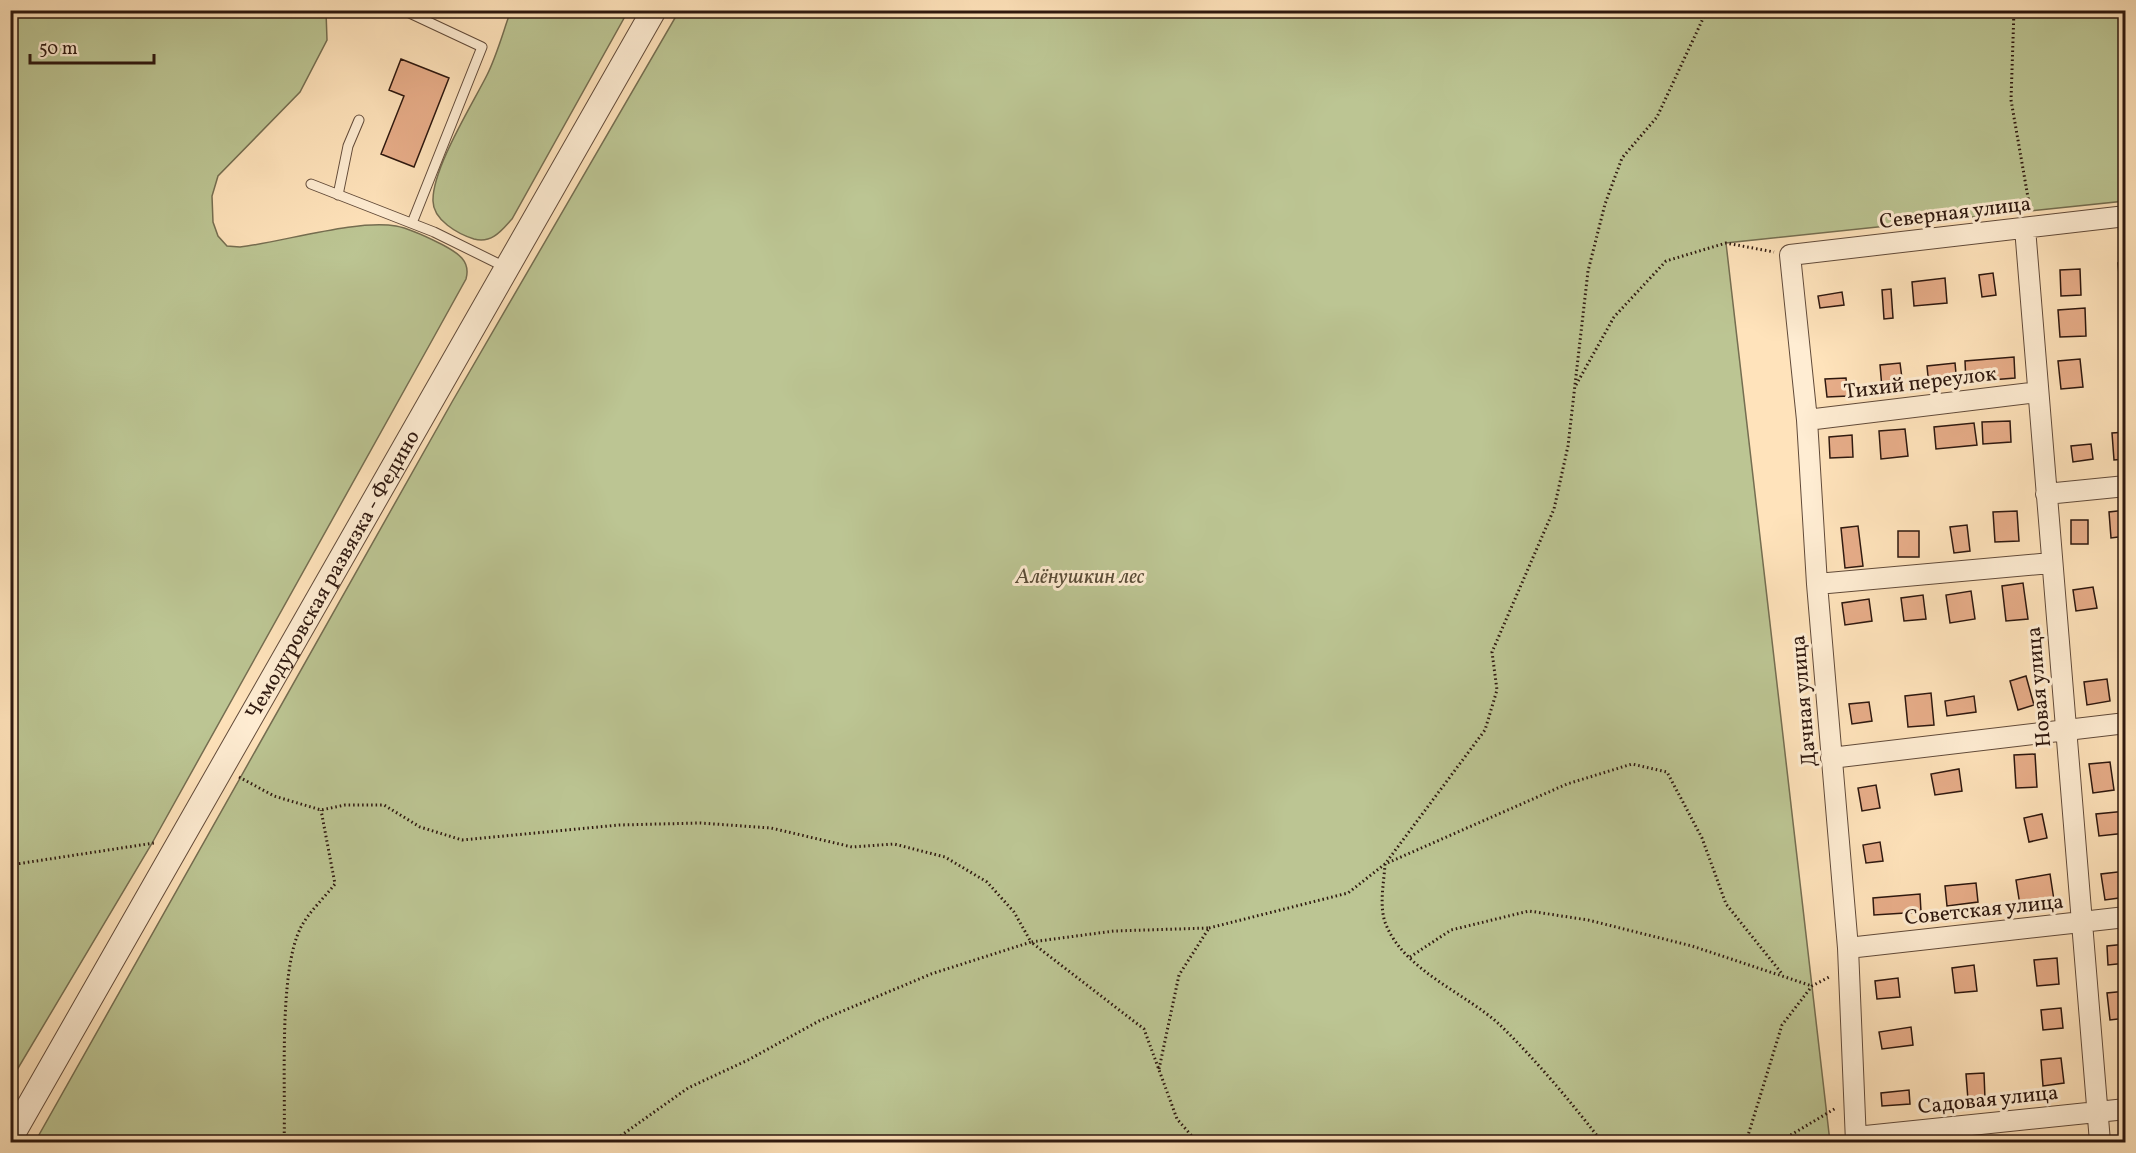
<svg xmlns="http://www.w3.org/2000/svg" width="2136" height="1153" font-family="Vollkorn,serif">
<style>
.green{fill:#bcc593;stroke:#756e51;stroke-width:1.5}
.building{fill:#e7ad89;stroke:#2e180f;stroke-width:1.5}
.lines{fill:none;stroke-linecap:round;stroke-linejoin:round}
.service-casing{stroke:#624b3a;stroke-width:11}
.minor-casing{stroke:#624b3a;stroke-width:22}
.tertiary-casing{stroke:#624b3a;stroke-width:26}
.path{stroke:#2e180f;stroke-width:3;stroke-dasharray:1.5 3;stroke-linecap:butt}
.service{stroke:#ffedd3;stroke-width:9}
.minor{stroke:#ffedd3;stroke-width:20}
.tertiary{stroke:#ffedd3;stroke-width:24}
.labels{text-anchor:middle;stroke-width:6;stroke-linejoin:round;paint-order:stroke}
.street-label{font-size:21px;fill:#2e180f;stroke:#ffedd3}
.park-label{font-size:21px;font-style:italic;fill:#594c37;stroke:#ffedd3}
</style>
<rect width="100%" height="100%" fill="#ffe3bb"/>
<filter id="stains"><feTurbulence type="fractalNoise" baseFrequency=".00333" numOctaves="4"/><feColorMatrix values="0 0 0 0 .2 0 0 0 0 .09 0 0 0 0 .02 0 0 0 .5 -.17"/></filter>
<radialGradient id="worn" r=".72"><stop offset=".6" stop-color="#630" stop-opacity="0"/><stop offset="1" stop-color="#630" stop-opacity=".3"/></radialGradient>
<path class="green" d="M11 10 326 11 327 40 300 92 218 176 212 196 213 222 218 236 227 246 240 247C283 242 357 219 396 226 412 229 429 238 443 245 458 253 471 261 466 279L430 344 151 845 11 1080Z
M511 10 628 11 512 219C502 230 492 244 474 239 458 234 433 220 433 201 432 169 472 105 487 75 497 55 503 32 511 10Z
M679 11H2125V201L1726 243 1830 1142H35L452 402Z"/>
<path class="building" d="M401 59 449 78 414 167 381 154 404 96 389 90Z
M2118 263H2126V287H2120Z
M2080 269 2081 295 2061 296 2060 270Z
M1993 273 1996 295 1982 297 1979 275Z
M1945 278 1947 303 1914 306 1912 282Z
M1891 289 1893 318 1884 319 1882 290Z
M1842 292 1844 305 1820 308 1818 296Z
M2085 308 2086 336 2060 337 2058 310Z
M2014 357 2015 378 1966 382 1965 361Z
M2080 359 2083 387 2061 389 2058 361Z
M1900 363 1903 386 1882 388 1880 365Z
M1955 363 1957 384 1929 387 1927 366Z
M1846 378 1848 396 1827 397 1825 379Z
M2010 421 2011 442 1983 444 1982 422Z
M1974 423 1977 445 1936 449 1934 427Z
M1905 429 1908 456 1881 459 1879 431Z
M2126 432V459L2114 460 2112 433Z
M1852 435 1853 457 1830 458 1829 437Z
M2091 444 2093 459 2073 462 2071 446Z
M2126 510V536L2111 538 2109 512Z
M2017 511 2019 541 1995 542 1993 512Z
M2071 520H2088V544H2071Z
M1967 525 1970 551 1954 553 1950 527Z
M1858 526 1863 566 1845 568 1841 528Z
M1898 531H1919V557H1898Z
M2023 583 2028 619 2006 621 2002 586Z
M2093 587 2097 608 2076 611 2073 590Z
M1971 591 1975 619 1950 623 1946 595Z
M1923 595 1926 619 1904 621 1901 598Z
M1869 599 1872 621 1845 625 1842 603Z
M2026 676 2034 705 2018 710 2010 681Z
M2107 679 2110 701 2087 705 2084 682Z
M1931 693 1934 725 1908 727 1905 696Z
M1974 696 1976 712 1947 716 1945 701Z
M1869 702 1872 721 1852 724 1849 704Z
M2035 754 2037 787 2016 788 2014 755Z
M2110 762 2114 790 2093 793 2089 764Z
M1959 769 1962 791 1935 795 1931 774Z
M1876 785 1880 808 1862 811 1858 788Z
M2126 811V833L2099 836 2096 814Z
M2042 814 2047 838 2029 842 2024 818Z
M1880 842 1883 861 1866 863 1863 845Z
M2126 871V897L2105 900 2101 874Z
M2050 874 2054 900 2020 905 2016 880Z
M1976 883 1978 902 1947 906 1945 886Z
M1920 894 1921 912 1874 915 1873 898Z
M2126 944V963L2108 965 2107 946Z
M2057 958 2059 984 2037 986 2034 960Z
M1974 965 1977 991 1955 993 1952 968Z
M1898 978 1900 997 1877 999 1875 981Z
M2126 991V1018L2110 1020 2107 993Z
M2061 1008 2063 1028 2043 1030 2041 1010Z
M1911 1027 1913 1045 1882 1049 1879 1032Z
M2061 1058 2064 1083 2043 1086 2041 1060Z
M2126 1058V1087H2122L2119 1059Z
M1984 1073 1985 1099 1968 1100 1966 1074Z
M1909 1090 1910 1104 1882 1106 1881 1093Z"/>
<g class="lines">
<defs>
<path id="service" d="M403 10 482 47 412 223
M311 184 434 232 505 267
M338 195 348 146 359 120"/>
<path id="minor" d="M2025 228 2100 1142
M1807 420 2038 392
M2046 494 2126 486
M1817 584 2051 563
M1831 758 2126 723
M1848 948 2126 917
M1856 1137 2126 1109
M1856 1142 1848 948 1817 584 1807 420 1790 255 2126 216"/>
<g id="tertiary">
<path id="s1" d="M10 1139 654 10"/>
</g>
</defs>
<use href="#service" class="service-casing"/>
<use href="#minor" class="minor-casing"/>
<use href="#tertiary" class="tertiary-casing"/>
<path class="path" d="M2014 10 2011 100 2030 209
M1576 385 1614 317 1666 261 1726 243 1774 252
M239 777 274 796 321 810 345 805H384L420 827 462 840 619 825 700 823 771 828 852 847 894 844 945 857 987 882 1014 912 1031 942 931 974 819 1021 748 1060 688 1088 612 1142
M10 865 154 843
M1209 928 1348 893 1385 864 1485 730 1497 690 1492 652 1554 509 1568 446 1588 271 1605 204 1622 158 1657 117 1707 10
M1410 957 1451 930 1529 911 1588 920 1692 946 1812 986
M1159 1069 1179 975 1209 928 1114 931 1031 942 1144 1029 1177 1119 1197 1142
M284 1142C286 1089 278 971 301 927 309 912 324 898 335 884L321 810
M1602 1142C1571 1102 1536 1060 1500 1025 1467 994 1407 972 1387 927 1378 908 1384 884 1385 864L1567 784 1632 764 1667 772 1702 838 1726 904 1783 975
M1746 1142 1782 1025 1812 986 1831 976
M1779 1142 1836 1108"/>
<use href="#service" class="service"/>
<use href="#minor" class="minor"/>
<use href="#tertiary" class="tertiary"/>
</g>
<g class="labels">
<g class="street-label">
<text transform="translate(1955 212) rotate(-7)" y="7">Северная улица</text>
<text transform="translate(1920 382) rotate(-7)" y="7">Тихий переулок</text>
<text dy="7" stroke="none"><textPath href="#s1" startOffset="650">Чемодуровская развязка - Федино</textPath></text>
<text transform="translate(2038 687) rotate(-95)" y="7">Новая улица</text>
<text transform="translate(1803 701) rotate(-95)" y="7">Дачная улица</text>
<text transform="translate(1984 909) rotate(-6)" y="7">Советская улица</text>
<text transform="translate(1988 1099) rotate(-6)" y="7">Садовая улица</text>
</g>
<g class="park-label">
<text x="1080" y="583">Алёнушкин лес</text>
</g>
</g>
<rect width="2136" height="1153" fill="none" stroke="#ffe3bb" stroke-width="36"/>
<rect x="12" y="12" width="2112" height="1129" fill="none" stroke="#2e180f" stroke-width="3"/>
<rect x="18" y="18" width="2100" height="1117" fill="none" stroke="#2e180f" stroke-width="1.5"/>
<path d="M30 54v9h124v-9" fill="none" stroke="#2e180f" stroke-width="3"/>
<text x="39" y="54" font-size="18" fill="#2e180f" stroke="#ffedd3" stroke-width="4.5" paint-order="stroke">50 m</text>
<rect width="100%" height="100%" filter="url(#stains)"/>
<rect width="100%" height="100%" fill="url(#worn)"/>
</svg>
